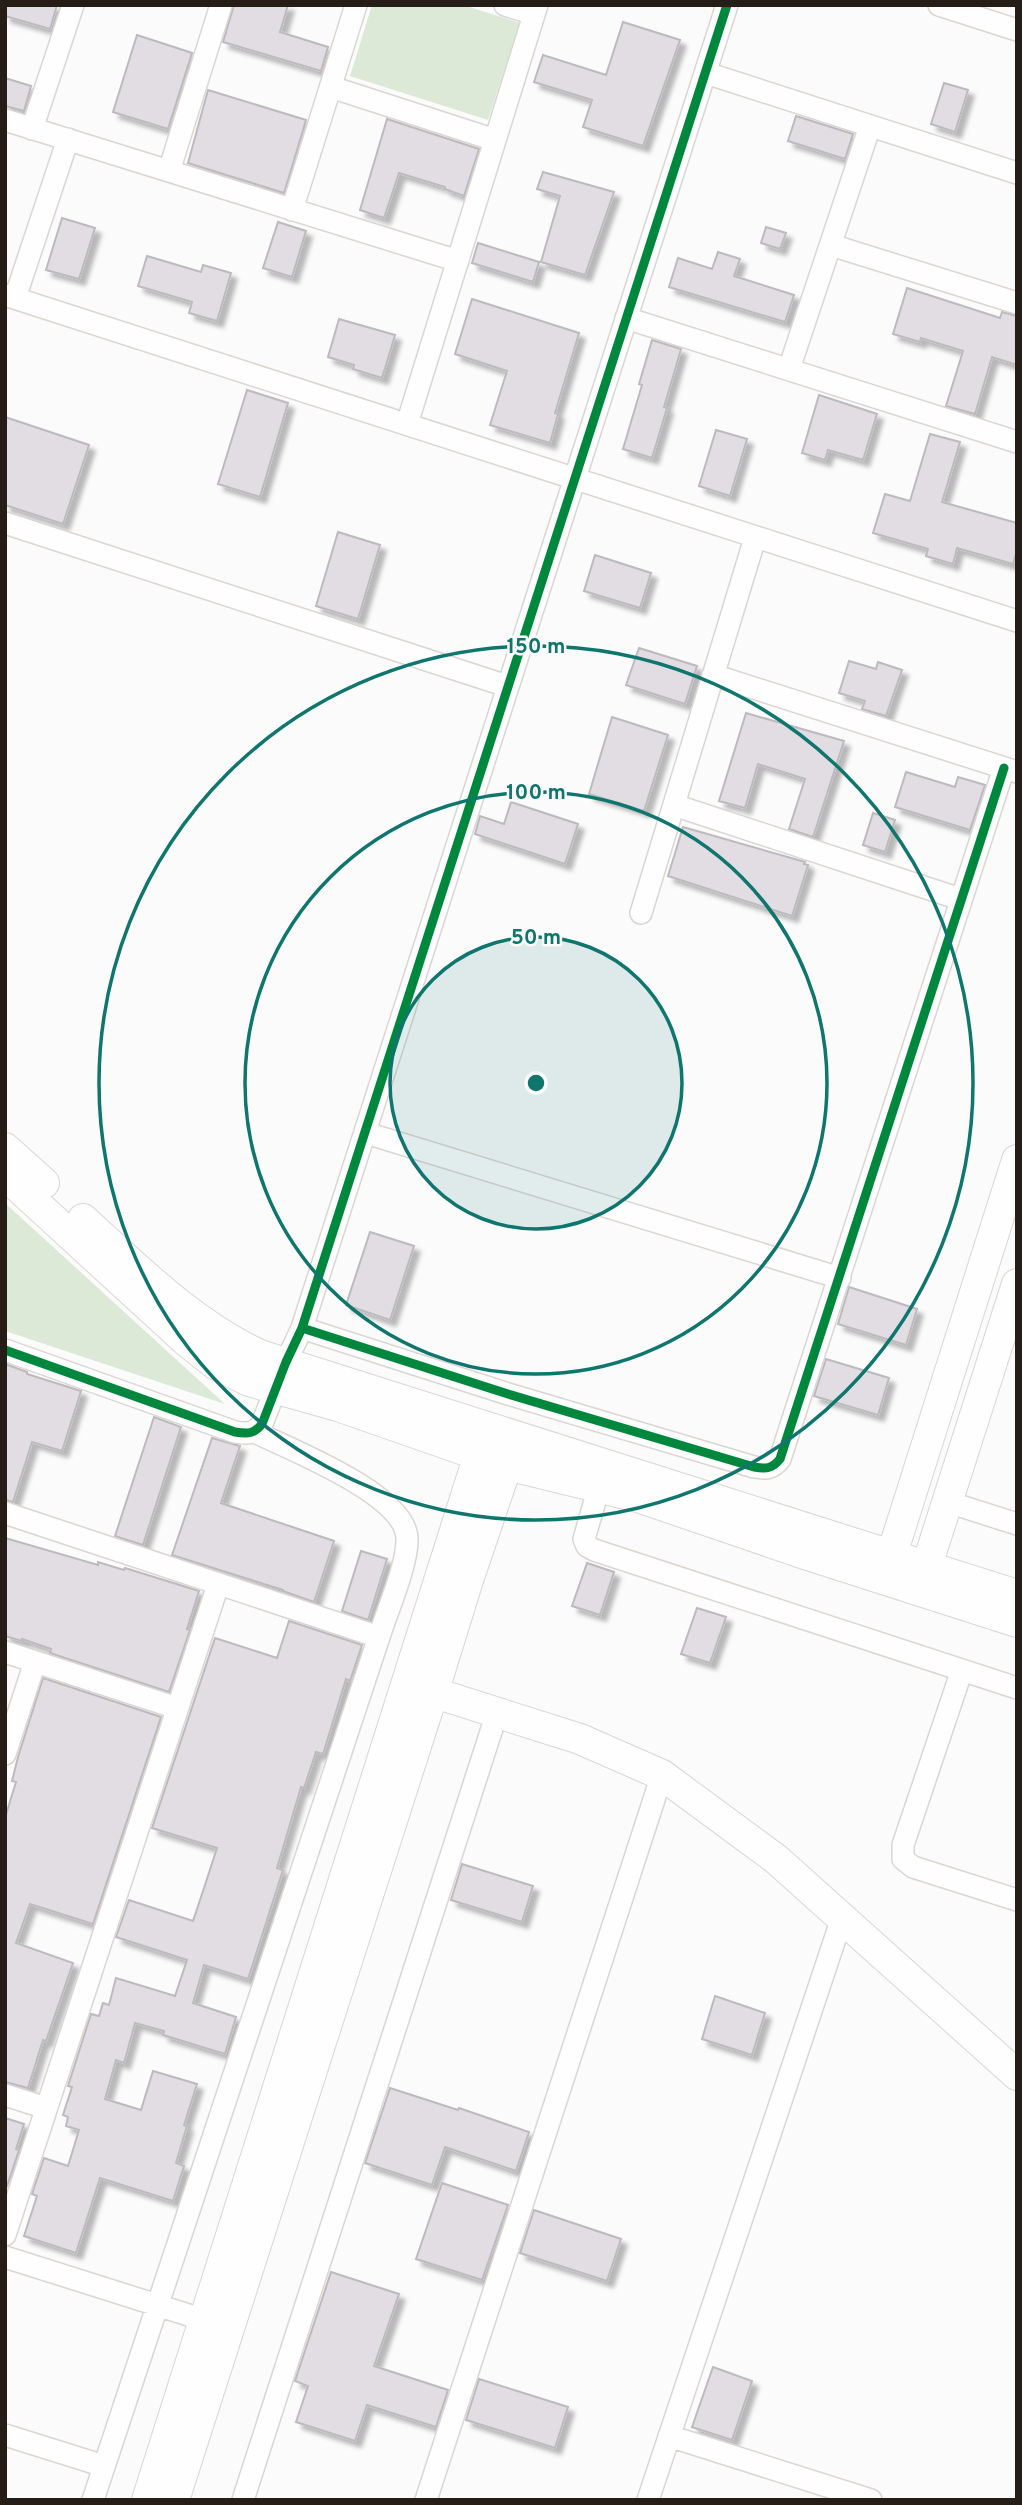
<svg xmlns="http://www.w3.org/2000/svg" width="1022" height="2505" font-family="Overpass,sans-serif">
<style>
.green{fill:#dde9d7}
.building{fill:#e2dde3;stroke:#bdbabf;stroke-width:2;filter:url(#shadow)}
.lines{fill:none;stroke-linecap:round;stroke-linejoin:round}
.street-casing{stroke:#dbd6d2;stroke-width:24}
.secondary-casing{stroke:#dbd6d2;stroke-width:32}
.street{stroke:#fefefe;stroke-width:21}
.secondary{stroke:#fefefe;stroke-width:30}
.cycleway-casing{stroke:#fbfbfb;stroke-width:13}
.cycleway{stroke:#00873e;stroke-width:9}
.ring{fill:none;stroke:#0f766e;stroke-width:3.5}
.centre{fill:#0f766e;stroke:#fbfbfb;stroke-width:3.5}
.ring-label{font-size:21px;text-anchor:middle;font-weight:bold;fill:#0f766e;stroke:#fbfbfb;stroke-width:5;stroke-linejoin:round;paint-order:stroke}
</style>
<defs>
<filter id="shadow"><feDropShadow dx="6" dy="6" stdDeviation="2" flood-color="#0004"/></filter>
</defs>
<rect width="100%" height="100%" fill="#fbfbfb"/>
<path class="green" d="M372 5H463L520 23 488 120 350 76Z
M5 1203 225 1404 5 1331Z"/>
<path class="building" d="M5 5H57L50 29 5 16Z
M234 5H288L280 32 328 47 321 71 223 42Z
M623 22 680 40 643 146 583 127 592 100 534 82 543 55 606 75Z
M137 35 192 53 168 129 113 112Z
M5 78 31 86 24 111 5 106Z
M944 83 968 90 955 132 931 124Z
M208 90 306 120 284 193 188 163Z
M796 116 853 134 845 159 788 141Z
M387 119 479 149 464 196 445 189V187L399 173 384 218 360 210Z
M543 172 614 192 585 275 541 262 560 196 537 189Z
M62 218 95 228 79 279 46 270Z
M278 222 306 231 292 277 263 268Z
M766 227 786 233 780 249 761 243Z
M478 243 539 262 533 282 472 263Z
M718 252 740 259 734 276 794 295 785 322 669 287 678 258 712 269Z
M147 256 201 272 203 265 231 273 217 321 189 313 192 302 138 286Z
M907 288 1000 318 1002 312 1017 316V365L992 357 975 414 946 406 963 351 921 338 920 342 893 334Z
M472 299 579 333 555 413 558 414 550 443 490 425 507 371 455 354Z
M339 319 395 335 382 378 353 369 354 365 328 357Z
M652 340 681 349 664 407 667 408 652 458 623 449 642 385 639 384Z
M247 390 288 403 260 497 218 484Z
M819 395 877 414 863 460 828 450 825 460 802 453Z
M5 417 89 445 63 524 5 505Z
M716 430 747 439 730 496 699 486Z
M930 434 960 442 942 502 1017 523V550L1013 564 957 548 953 564 926 556 928 549 873 533 885 494 910 501Z
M338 532 380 545 358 619 316 606Z
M595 555 651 573 640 608 584 591Z
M639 648 697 666 685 704 626 685Z
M849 661 876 669 878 662 902 670 886 716 862 709 865 701 839 693Z
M746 713 844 741 813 837 789 829 805 779 758 764 745 808 719 801Z
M612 717 668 735 644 811 589 794Z
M906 772 955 787 958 777 985 785 970 830 895 807Z
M511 802 578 824 565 864 475 834 480 816 504 824Z
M873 813 895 820 885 852 863 845Z
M683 827 805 862 804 864 808 865 792 916 668 876Z
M370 1232 414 1246 390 1320 346 1305Z
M849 1287 917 1309 906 1345 838 1324Z
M826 1359 889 1378 878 1415 814 1396Z
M5 1364 27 1372V1374L81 1391 62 1451 32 1442 13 1502 5 1500Z
M154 1417 181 1427 143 1545 115 1536Z
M212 1438 240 1446 221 1503 334 1541 314 1602 283 1591V1590L172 1555Z
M5 1538 98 1565V1562L124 1570 125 1568 199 1591 187 1629 190 1630 169 1692 50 1653 51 1649 22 1639V1641L5 1636Z
M361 1551 387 1559 368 1620 342 1611Z
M587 1563 614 1572 600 1615 572 1606Z
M697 1608 726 1617 710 1663 681 1654Z
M289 1621 362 1645 350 1681 346 1679 323 1754 316 1752 304 1788 301 1787 277 1868 283 1870 248 1979 204 1965 193 2003 236 2017 225 2054 163 2035 164 2031 135 2023 124 2063 116 2060 105 2099 141 2110 153 2071 197 2084 184 2125 187 2126 176 2163 184 2166 173 2201 100 2178 76 2253 24 2236 37 2196 32 2194 44 2158 68 2166 79 2130 66 2126 68 2117 63 2115 72 2087 68 2086 91 2014 99 2016 103 2003 109 2005 116 1978 175 1996 187 1960 116 1937 129 1900 193 1921 205 1885 217 1848 152 1828 215 1638 277 1658Z
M43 1678 161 1717 93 1924 30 1904 16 1943 73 1963 46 2041 43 2040 28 2088 5 2082V1818L16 1782 12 1781 18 1757Z
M462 1864 533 1886 522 1922 451 1900Z
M715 1996 765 2013 752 2055 702 2039Z
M390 2088 458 2110 459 2108 529 2132 516 2171 445 2147 432 2185 365 2163Z
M5 2118 24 2124 16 2149 19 2150 7 2186 5 2185Z
M442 2183 508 2205 482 2280 416 2259Z
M534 2210 621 2239 607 2281 520 2253Z
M331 2272 399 2294 374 2366 448 2390 436 2427 367 2405 355 2441 296 2422 308 2386 295 2381Z
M713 2367 752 2381 732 2440 692 2427Z
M479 2379 568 2407 555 2448 466 2420Z"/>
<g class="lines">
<defs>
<path id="street" d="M505 5 534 14
M939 5 1017 30
M706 73 1017 173
M331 87 495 140
M5 120 458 261
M32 129 73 5
M169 171 221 5
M292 210 356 5
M831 245 1017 303
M5 295 1017 621
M15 298 68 139
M626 318 1017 442
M789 369 870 126
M407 424 537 5
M5 523 507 686
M713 675 1017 772
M674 805 960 899
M641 913 755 538
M366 1133 840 1278
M302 1328 508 1394 754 1467C766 1469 772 1469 780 1459L1004 768
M5 1350 235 1432C248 1434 254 1434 262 1424L286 1362 302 1328 727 5
M599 1487 584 1539 587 1546 594 1550 1017 1688
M948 1502 1017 1524
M5 1513 379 1637
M5 1652 177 1708
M962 1670 903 1845V1859L913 1867 1017 1900
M5 1754 35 1662
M5 2095 46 2108
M5 2235 218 1585
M5 2257 217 2324
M5 2435 104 2466
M669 2436 871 2500
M93 2500 379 1637C387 1611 408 1564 407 1538 405 1494 291 1450 255 1432
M243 2500 497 1713
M426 2500 662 1775
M648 2500 842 1918"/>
<path id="secondary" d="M5 1148 44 1183
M5 1175 185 1340 215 1364 249 1381 338 1406 507 1465 638 1497 805 1554 1017 1622
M83 1219C138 1269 192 1324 260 1355L1017 1595
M885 1576 1017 1160
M921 1584 1017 1284
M416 1687 580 1739 662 1775 776 1859 1017 2075
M147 2500 479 1455 503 1434
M174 2500 433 1693 468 1580 507 1465 505 1445"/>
</defs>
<use href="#street" class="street-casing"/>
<use href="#secondary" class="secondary-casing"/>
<use href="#street" class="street"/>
<use href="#secondary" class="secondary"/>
<defs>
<path id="cycleway" d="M302 1328 508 1394 754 1467C766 1469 772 1469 780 1459L1004 768
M5 1350 235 1432C248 1434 254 1434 262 1424L286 1362 302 1328 727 5"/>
</defs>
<use href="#cycleway" class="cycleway-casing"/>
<use href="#cycleway" class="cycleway"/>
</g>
<circle cx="536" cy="1083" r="146" fill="#0f766e" fill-opacity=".12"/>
<g class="ring">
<circle cx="536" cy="1083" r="146"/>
<circle cx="536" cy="1083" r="291"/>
<circle cx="536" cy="1083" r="437"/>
</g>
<circle cx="536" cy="1083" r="10" class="centre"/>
<g class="ring-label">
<text x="536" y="653">150 m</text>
<text x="536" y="799">100 m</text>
<text x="536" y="944">50 m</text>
</g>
<rect width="1022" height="2505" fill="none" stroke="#261e16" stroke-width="14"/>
</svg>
